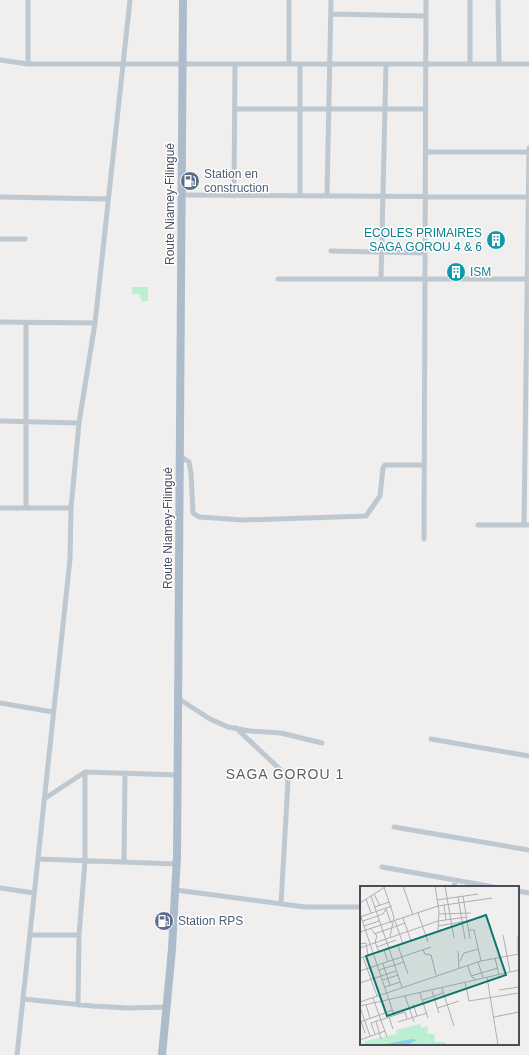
<svg xmlns="http://www.w3.org/2000/svg" width="529" height="1055" font-family="Helvetica,sans-serif">
<style>
.garden{fill:#bcefd2}
.lines{fill:none;stroke-linecap:round;stroke-linejoin:round}
.street{stroke:#bec8d0;stroke-width:5}
.primary{stroke:#adbccd;stroke-width:8}
.labels{text-anchor:middle;stroke-width:3;stroke-linejoin:round;paint-order:stroke}
.service-label{font-size:12px;fill:#4e5e75;stroke:#fff;text-anchor:start}
.street-label{font-size:12px;fill:#46505c;stroke:#fff}
.culture-label{font-size:12px;fill:#0d838f;stroke:#fff;text-anchor:end}
.quarter-label{font-size:14px;letter-spacing:1px;fill:#5b5e63;stroke:#fff}
.inset-road{fill:none;stroke:#adafb4;stroke-width:1}
.view{fill:#0f766e;fill-opacity:0.15;stroke:#0f766e;stroke-width:2}
.inset-edge{fill:none;stroke:#46505c;stroke-width:2}
</style>
<rect width="100%" height="100%" fill="#f1eeee"/>
<path class="garden" d="M132 287H148V301H142L139 294H132Z"/>
<g class="lines">
<path class="street" d="M498 0 499 64
M331 14 426 16
M0 60 28 64H529
M28 64V0
M289 64V0
M470 64V0
M235 109H426
M426 152H529
M182 195 529 197
M234 196 235 64
M300 196V64
M327 196 331 0
M0 197 108 199
M0 239H25
M331 251 425 253
M278 279H527
M381 279 386 64
M0 322 95 323
M0 421 79 423
M180 456 189 462 191 473 193 513 199 517 244 520 366 516 380 496 383 468 385 465H424
M0 508H71
M26 508V323
M478 525H529
M524 525 529 148
M424 539 426 0
M179 699 210 719 228 727 250 731 281 733 322 743
M0 703 53 712
M236 728 285 774 288 781 281 904
M431 739 529 756
M44 799 85 772 178 775
M394 827 529 850
M38 859 177 864
M124 862 125 773
M382 867 494 887
M454 887 455 880
M0 888 34 893
M176 890 305 907H361
M518 891 529 893
M30 935H79
M23 999 93 1006 128 1008 167 1007
M78 1005 79 935 85 861V772
M17 1055 70 559 71 508 79 423 95 323 130 0"/>
<path class="primary" d="M162 1055 172 949 177 856 183 0"/>
</g>
<defs>
<symbol id="fuel-disc" viewBox="-11 -11 22 22"><circle r="9.5" fill="#5c6f8a" stroke="#fff"/><path d="M-5.5-6h7V0h2V4h1.3V-2.5L3-4.5l.8-.8L6-3V5H2.5V1h-1V6h-7ZM-4.2-4.7v3.2H.2V-4.7Z" fill="#fff"/></symbol>
<symbol id="building-disc" viewBox="-11 -11 22 22"><circle r="9.5" fill="#0f9aa8" stroke="#fff"/><path d="M-4-6H4V6H1V3H-1V6H-4ZM-2.5-4.3h1.7v1.8h-1.7ZM.8-4.3h1.7v1.8H.8ZM-2.5-1h1.7V.8h-1.7ZM.8-1h1.7V.8H.8Z" fill="#fff"/></symbol>
</defs>
<g fill-rule="evenodd">
<use href="#fuel-disc" x="179" y="170" width="22" height="22"/>
<use href="#building-disc" x="485" y="229" width="22" height="22"/>
<use href="#building-disc" x="445" y="261" width="22" height="22"/>
<use href="#fuel-disc" x="153" y="910" width="22" height="22"/>
</g>
<g class="labels">
<g class="service-label">
<text x="204" y="178">Station en<tspan x="204" dy="14">construction</tspan></text>
<text x="178" y="925">Station RPS</text>
</g>
<g class="street-label">
<text transform="translate(170 204) rotate(-90)" y="4">Route Niamey-Filingué</text>
<text transform="translate(168 528) rotate(-90)" y="4">Route Niamey-Filingué</text>
</g>
<g class="culture-label">
<text x="482" y="237">ECOLES PRIMAIRES<tspan x="482" dy="14">SAGA GOROU 4 &amp; 6</tspan></text>
<text x="470" y="276" text-anchor="start">ISM</text>
</g>
<g class="quarter-label">
<text x="285" y="779">SAGA GOROU 1</text>
</g>
</g>
<g transform="translate(360 886)">
<rect width="159" height="159" fill="#f1eeee"/>
<path d="M60 138 61 142 68 141 67 148H74L75 156H86V159H4L5 155 37 148 36 144Z" fill="#bcefd2"/>
<path d="M51 153 57 154 47 159H21Z" fill="#88d3ec"/>
<path class="inset-road" d="M43 0 53 29M75 0 79 25 78 44M85 0 94 52M24 1 34 31 30 51M14 8 20 20M11 10 42 101M103 10 110 53M98 11 105 53M6 13 11 27M77 14 118 8M0 17 25 1M84 19 86 34M15 21 29 16M26 23 31 37M58 27 68 56M0 28 34 129M79 28 111 27M0 31 32 20M43 32 51 55M3 35 23 28 26 23M35 35 43 58M4 40 19 35M78 40 107 35M11 43 17 50 15 56 19 66M109 44H114L121 75M0 46 78 20 132 12M14 48 45 37M143 49 150 86M0 58 6 57 8 69M38 60 48 88M17 61 36 54M0 62 78 35 107 31M24 64 28 76M63 64 65 68 71 69 76 89M98 65 99 82M158 68V50M3 71 17 110M0 72 66 50M135 72 139 89M100 75 104 67 118 63M118 76 123 92M23 78 30 99M108 80 111 90 116 94M19 84 44 76M0 85 71 61M111 90 138 82M127 91 138 159M23 94 38 89M105 96 109 115 159 107M0 97 36 85M25 101 40 96M82 102 94 140M139 104 159 101M72 105 79 127M60 107 68 132M45 110 54 136M13 112 27 151M63 114 83 107M0 116 121 75 159 68M53 118 57 130M6 119 10 132M0 120 159 84M0 121 10 150M78 122 99 115M29 131 33 143M134 131 159 126M1 135 5 147M16 135 21 153M0 136 33 124M38 136 67 127M15 148 11 137 45 126 47 133M0 154 25 145"/>
<path class="view" d="M126 29 146 89 27 130 6 70Z"/>
<rect width="159" height="159" class="inset-edge"/>
</g>
</svg>
